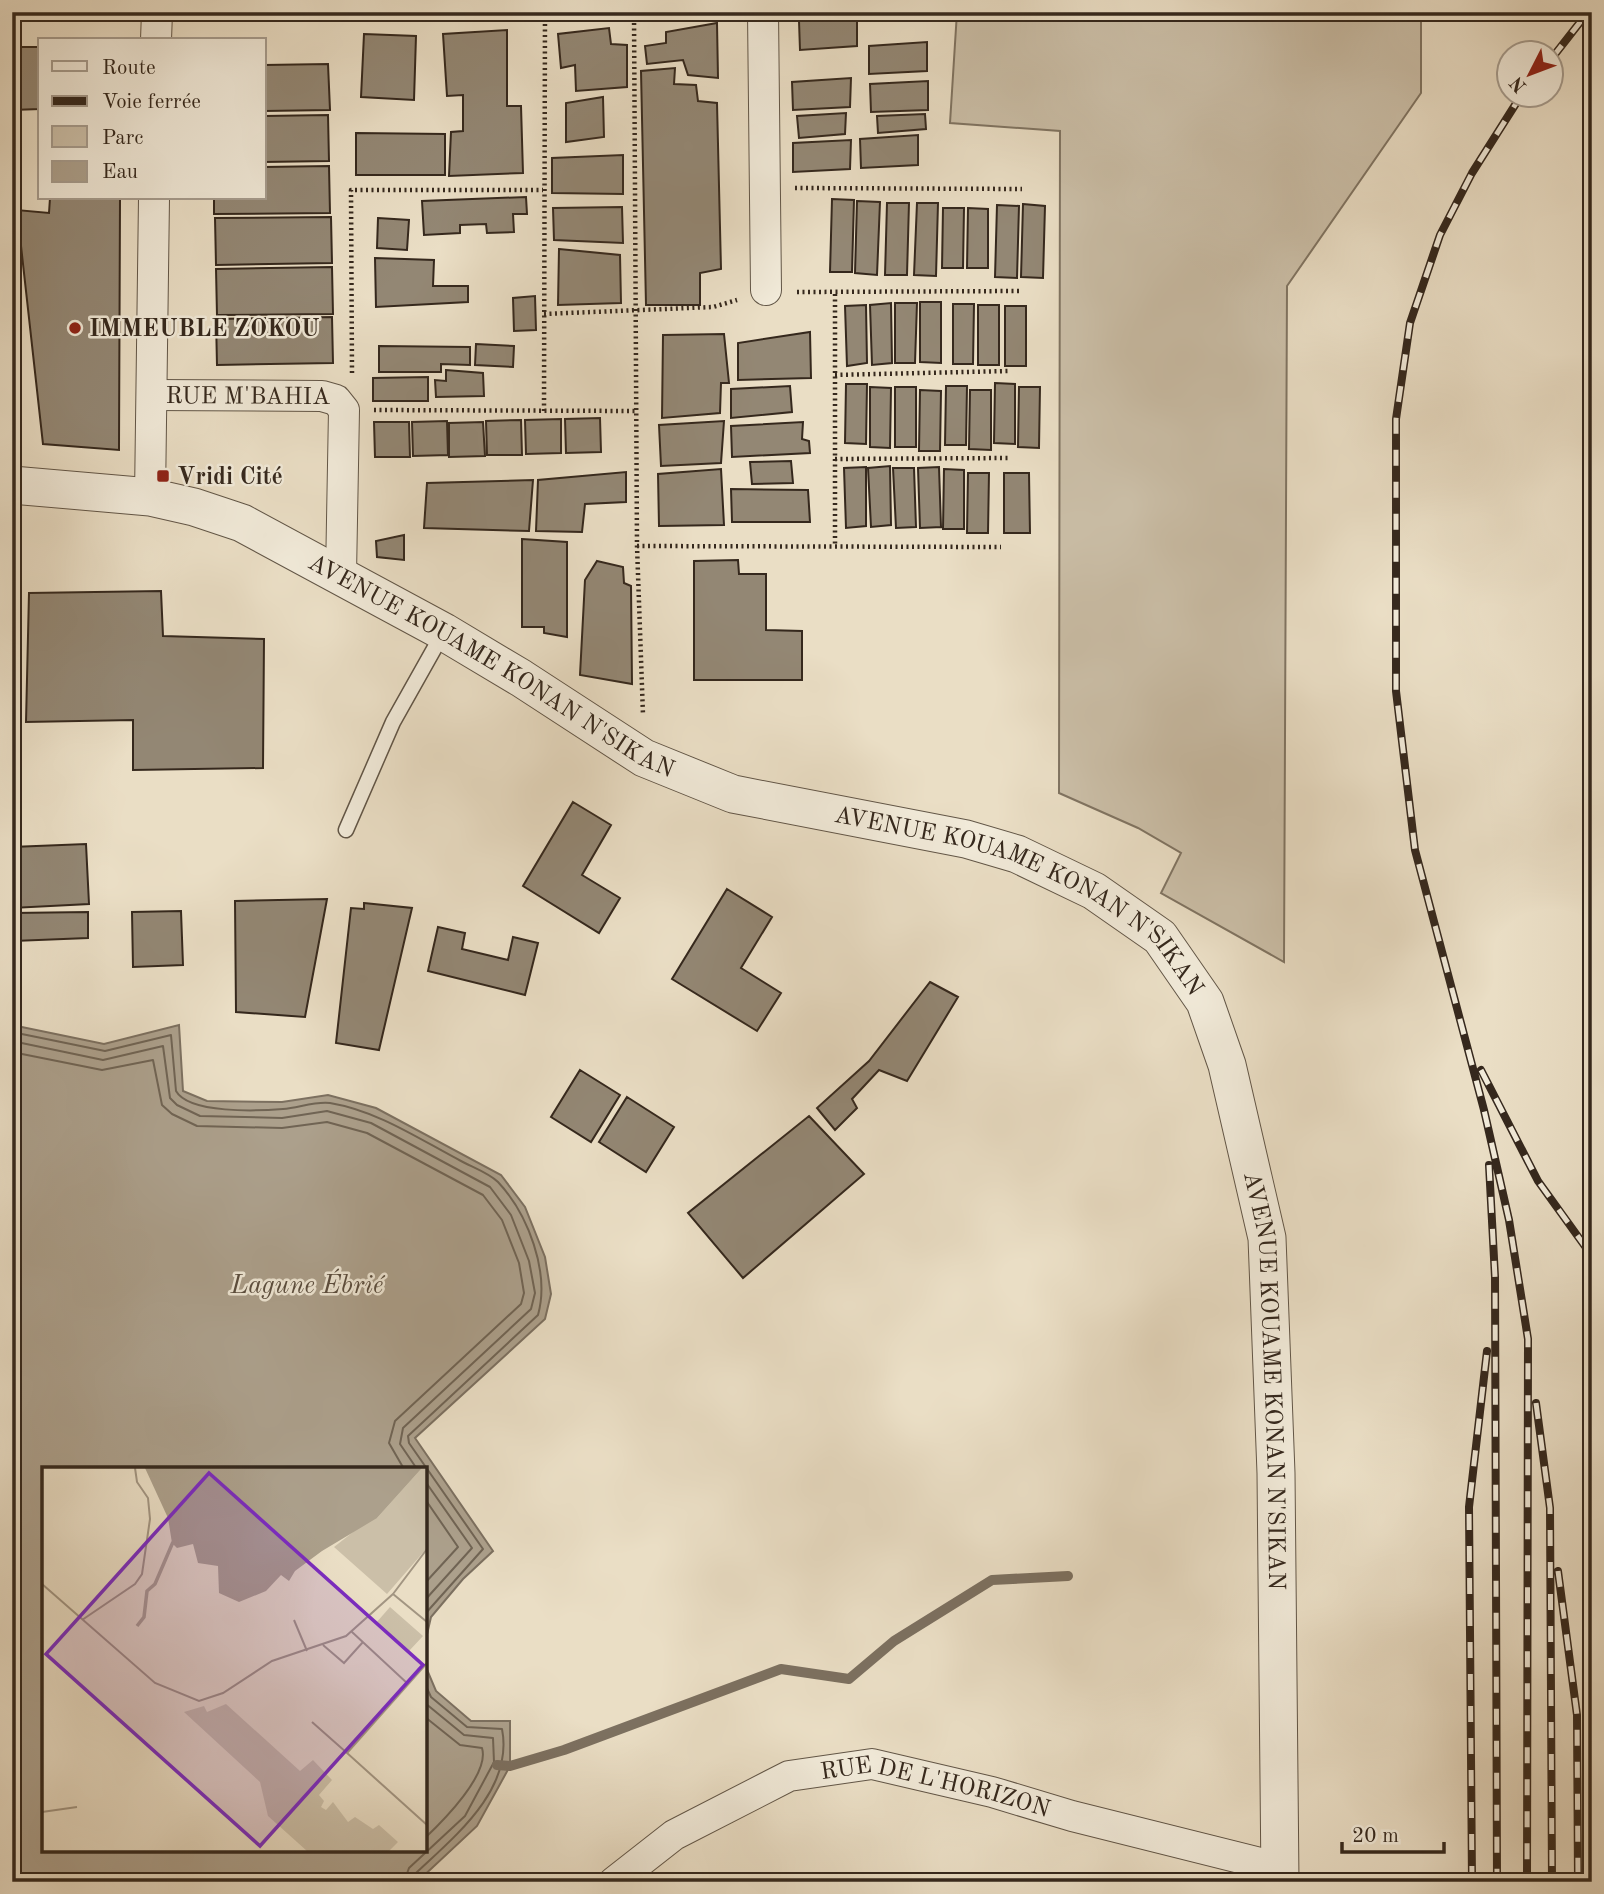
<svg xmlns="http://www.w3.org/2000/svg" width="1604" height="1894" font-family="'Old Standard TT',serif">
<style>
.green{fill:#cbbfa8;stroke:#807462;stroke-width:2}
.water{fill:#aca08c;stroke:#7c7060;stroke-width:2}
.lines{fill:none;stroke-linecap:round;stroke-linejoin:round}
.shore{stroke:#706454;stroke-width:2}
.stream{stroke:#7c7060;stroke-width:10}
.building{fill:#938774;stroke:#35281d;stroke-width:2}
.service-casing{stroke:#625647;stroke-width:17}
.minor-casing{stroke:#625647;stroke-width:32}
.tertiary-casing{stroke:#625647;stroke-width:39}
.path{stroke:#35281d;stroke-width:4.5;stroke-dasharray:2 3.5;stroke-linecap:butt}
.service{stroke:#f1ead9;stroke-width:14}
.minor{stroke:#f1ead9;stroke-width:30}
.tertiary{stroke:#f1ead9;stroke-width:37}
.rail-casing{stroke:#35281d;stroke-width:8}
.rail{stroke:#f1ead9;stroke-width:5;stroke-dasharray:16;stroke-linecap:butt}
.poi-dot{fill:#8f2418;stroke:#f1ead9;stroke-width:2.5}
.labels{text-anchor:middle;stroke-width:5;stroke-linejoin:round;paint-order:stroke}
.poi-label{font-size:24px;font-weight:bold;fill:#35281d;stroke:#f1ead9;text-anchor:start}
.street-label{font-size:24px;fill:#35281d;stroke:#f1ead9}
.water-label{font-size:26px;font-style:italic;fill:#594c3e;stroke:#f1ead9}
.inset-river{fill:none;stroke:#aca08c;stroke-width:3.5}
.inset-road{fill:none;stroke:#a29582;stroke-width:2}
.view{fill:#7b2cbf;fill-opacity:0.15;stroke:#7b2cbf;stroke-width:3.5}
.inset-edge{fill:none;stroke:#35281d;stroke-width:3.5}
</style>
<rect width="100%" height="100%" fill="#eadec5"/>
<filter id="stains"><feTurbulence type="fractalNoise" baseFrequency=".00286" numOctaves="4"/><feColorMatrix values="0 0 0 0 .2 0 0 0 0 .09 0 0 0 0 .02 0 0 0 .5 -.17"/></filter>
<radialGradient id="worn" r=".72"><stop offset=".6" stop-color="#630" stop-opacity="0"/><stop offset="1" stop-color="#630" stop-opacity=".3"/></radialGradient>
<path class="green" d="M957 12H1421V93L1287 286 1284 962 1161 893 1181 853 1138 828 1059 793 1060 131 950 123Z"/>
<path class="water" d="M12 1025 104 1044 179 1025 183 1091 207 1101 282 1102 328 1095 376 1108 501 1175 525 1207 545 1257 551 1294 545 1319 415 1438 493 1551 463 1579 431 1617 425 1643V1469H44V1850H425V1665L436 1691 471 1721H510V1766L477 1826 417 1882H12Z"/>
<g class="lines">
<path class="shore" d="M12 1032 105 1051 171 1035 176 1091C189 1114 258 1111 283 1109 298 1108 315 1101 330 1103 378 1111 419 1139 461 1161 472 1167 489 1173 498 1182 528 1214 550 1272 538 1315L408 1436 409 1443 483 1549 425 1614
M12 1041 103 1060 163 1046 170 1098 177 1105 200 1116 282 1118 327 1111 371 1123 490 1187 511 1215 529 1261 535 1293 531 1309 403 1428 400 1444 417 1469
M12 1052 102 1070 153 1060 162 1105 172 1114 197 1126 282 1128 327 1122 367 1133 483 1195 502 1220 519 1263 524 1293 521 1304 395 1421 389 1443 404 1469
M425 1481 472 1548 425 1600
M425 1499 458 1547 425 1583
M425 1717 460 1745 482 1748C490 1774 443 1821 425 1838
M404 1882 409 1868 465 1816 494 1762 493 1738 464 1735 425 1703
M413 1882 415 1874C454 1837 514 1790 502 1729L467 1727 431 1697 425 1684"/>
<path class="stream" d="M497 1765 510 1766 564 1750 781 1669 849 1679 894 1641 992 1580 1068 1576"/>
</g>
<path class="building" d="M868 12H926V18L869 21Z
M857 17V46L800 50 799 21Z
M717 23 718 78 688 75 683 60 647 64 645 46 666 43V32Z
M609 28 611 44 627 45V87L576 91 575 65 561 68 558 34Z
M507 30V106H521L523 173 449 176 451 132 463 131V95L447 96 443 34Z
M364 34 416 36 414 100 361 97Z
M927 42V71L869 74V46Z
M12 47H40V109L12 110Z
M328 64 330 110 264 111V65Z
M675 68 674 84 696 85 698 101 717 103 721 269 700 273V305H646L641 71Z
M851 78 850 107 793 110 792 82Z
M928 81V110L871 112 870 84Z
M603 97 604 137 566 142V103Z
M846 113 845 134 799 138 797 116Z
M925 114 926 129 878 133 877 116Z
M328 115 329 161 264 162V116Z
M356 133 445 134V175H356Z
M918 135V165L861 168 860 139Z
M851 140 850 169 793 172V143Z
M623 155V194L552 193V158Z
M329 166 330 213 214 214V198H264V167Z
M526 197 527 214H513L514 232 487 233 486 224 460 225V233L424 235 422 201Z
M50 198H120L119 450 43 444 17 210 49 213Z
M832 199 854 200 852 272H830Z
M857 201 880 202 877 275 855 273Z
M887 203H909L907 275H885Z
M917 203H938L936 276 914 275Z
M1023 204 1045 206 1043 278 1021 277Z
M997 205 1019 206 1017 278 995 277Z
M622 207 623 243 554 240 553 208Z
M943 208H964L963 268H942Z
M968 208 988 209V268H967Z
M331 217 332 263 216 265 215 218Z
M378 218 409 220 407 250 377 248Z
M559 249 620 255 621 303 558 305Z
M375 258 434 260 433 286H468V302L376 307Z
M332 267 333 314 217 315 216 269Z
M535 296 536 330 514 331 513 298Z
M920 302H941V363L920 362Z
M891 303 892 363 872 365 870 305Z
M895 303H917L915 363H895Z
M953 304H974L973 364H953Z
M866 305 867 363 847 366 845 306Z
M978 305H999V365H978Z
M1005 306H1026V366H1005Z
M332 317 333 363 217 365 216 319Z
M810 332 811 378 738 380V343Z
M724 334 729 383H721L720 413 662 418 663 335Z
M476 344 514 346 513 367 475 365Z
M379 346 470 347V365L441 364V372H379Z
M446 370 483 373 484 396 436 397 435 380 446 381Z
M428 377V401H373V378Z
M995 383 1015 384V444L994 443Z
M846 384H867L866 444 845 443Z
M790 386 792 412 731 418V389Z
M946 386H967L966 445H945Z
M870 387 891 388 890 448 870 447Z
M895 387H916V447H895Z
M1019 387H1040L1039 448 1018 447Z
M920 390 941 391 940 451H919Z
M970 390H991V450L969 449Z
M600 418 601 452 566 453 565 419Z
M561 419V453L526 454 525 420Z
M521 420 522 455H487L486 421Z
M447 421 448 455 413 456 412 422Z
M724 421 721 463 661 466 659 425Z
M374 422H409L410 457H375Z
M483 422 485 456 449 457V423Z
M803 422 802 439 809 441 810 453 732 457 731 426Z
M791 461 793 483 752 484 750 462Z
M890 466 891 525 871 527 868 468Z
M866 467V526L846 528 844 468Z
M939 467 941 527 920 528 918 468Z
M893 468H914L916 527 896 528Z
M721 469 724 525 659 526 658 474Z
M944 469 964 470V529H943Z
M626 472V502L585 504 582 532 536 531 538 480Z
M968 473H989L988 533H967Z
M1004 473H1029L1030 533H1004Z
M533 480 529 531 424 528 427 483Z
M731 489 808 490 810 522H732Z
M404 535V560L377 557 376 541Z
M522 539 567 542V637L544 633V627H522Z
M738 560 739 574H766V630L802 631V680H694V561Z
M597 561 623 567 624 583 631 586 632 684 580 675 585 580Z
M161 591 163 636 264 639 263 768 133 770V720L26 722 29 593Z
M573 802 611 825 582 875 620 898 599 933 523 886Z
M86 844 89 904 12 908V847Z
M727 889 772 917 741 968 781 993 757 1031 672 979Z
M327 899 305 1017 236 1012 235 901Z
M364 903 412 908 379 1050 336 1043 351 908 364 909Z
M181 911 183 965 133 967 132 912Z
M88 912V938L14 941 13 913Z
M438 927 465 933 462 949 508 960 513 937 538 943 525 995 428 971Z
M930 982 958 997 907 1081 879 1070 852 1099 857 1108 835 1130 817 1108 869 1061Z
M580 1070 620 1095 591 1142 551 1117Z
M627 1097 674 1127 646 1172 599 1142Z
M809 1116 864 1174 743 1278 688 1213Z"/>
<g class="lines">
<defs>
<path id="service" d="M346 830 393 722 443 633"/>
<g id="minor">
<path d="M763 12 766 290"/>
<path d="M156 40 157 12"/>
<path id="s1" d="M152 395 322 396 336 400 344 410 341 575"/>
<path d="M150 497 154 198"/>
<path id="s2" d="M614 1882 674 1835 789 1776 872 1764 992 1792 1072 1816 1280 1868"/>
</g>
<g id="tertiary">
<path id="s3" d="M12 485 150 497 194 507 242 523 444 632 521 678 644 758 733 794 966 839 1017 854 1094 891 1160 937 1205 1002 1227 1065 1267 1238 1276 1473 1280 1882"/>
</g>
</defs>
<use href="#service" class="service-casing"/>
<use href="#minor" class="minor-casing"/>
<use href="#tertiary" class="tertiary-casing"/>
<path class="path" d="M634 12 637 546 643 715
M795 188 1022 189
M797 292 1020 291
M835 294V547
M544 314 713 307 737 300
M352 373 351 190H543
M835 375 1010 371
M374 410 636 411
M544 411 545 12
M835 459 1010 458
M637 546 1001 547"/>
<use href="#service" class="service"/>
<use href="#minor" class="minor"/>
<use href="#tertiary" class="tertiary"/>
<defs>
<path id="rail" d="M1552 58 1588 12
M1522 94 1472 173 1440 235 1410 323 1396 419V691L1415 850 1484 1110 1509 1220 1528 1339 1527 1882
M1481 1070 1538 1181 1592 1256
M1489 1165 1495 1277 1497 1882
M1536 1403 1550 1508 1552 1882
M1558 1571 1577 1715 1578 1882
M1472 1882 1469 1507 1487 1351"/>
</defs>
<use href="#rail" class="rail-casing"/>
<use href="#rail" class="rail"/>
</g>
<g class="poi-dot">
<circle cx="75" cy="328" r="7"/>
<rect x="156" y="469" width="14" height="14" rx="3.5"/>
</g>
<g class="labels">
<g class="poi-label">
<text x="89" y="336">IMMEUBLE ZOKOU</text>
<text x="177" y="484">Vridi Cité</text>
</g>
<g class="street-label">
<text dy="8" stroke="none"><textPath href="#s1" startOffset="96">RUE M'BAHIA</textPath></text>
<text dy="8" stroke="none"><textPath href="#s3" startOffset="522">AVENUE KOUAME KONAN N'SIKAN</textPath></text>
<text dy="8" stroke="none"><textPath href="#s3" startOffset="1110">AVENUE KOUAME KONAN N'SIKAN</textPath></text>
<text dy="8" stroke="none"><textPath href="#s3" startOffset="1718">AVENUE KOUAME KONAN N'SIKAN</textPath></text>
<text dy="8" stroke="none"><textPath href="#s2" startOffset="355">RUE DE L'HORIZON</textPath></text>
</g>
<g class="water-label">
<text x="307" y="1293">Lagune Ébrié</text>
</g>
</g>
<g transform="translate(42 1467)">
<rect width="385" height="385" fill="#eadec5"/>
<path d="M380 1H385V81L345 127 292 80 329 51H335ZM348 140 381 169 367 184 334 156ZM184 237 258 304 271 293 290 313 277 328 282 334 279 340 284 343 291 335 306 355 313 350 331 362 337 358 356 375 347 384H265L226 349 218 315 142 245 162 239 165 245Z" fill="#cbbfa8"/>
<path d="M103 1H380L335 51 280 84 253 104 247 114 239 108 224 124 197 135 177 126 176 99 156 96 151 77 135 81 130 76 126 51Z" fill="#aca08c"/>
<path class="inset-river" d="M95 159 102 150 105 124 113 117 131 75"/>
<path class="inset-road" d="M0 117 113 216 157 234 181 226 230 194 304 169 351 127M351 127 385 82M351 127 385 155M40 153 93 117 100 107 108 52 106 31 95 15 93 1M252 153 265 184M310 165 366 217M281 178 302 196 321 175M385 196 305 286 385 358M270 255 305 286M0 345 35 340"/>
<path class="view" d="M167 6 381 198 218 379 4 187Z"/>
<rect width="385" height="385" class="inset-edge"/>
</g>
<rect width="1604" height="1894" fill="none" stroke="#eadec5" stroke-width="42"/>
<rect x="14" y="14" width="1576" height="1866" fill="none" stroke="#35281d" stroke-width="3.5"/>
<rect x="21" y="21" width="1562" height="1852" fill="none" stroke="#35281d" stroke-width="2"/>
<rect x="38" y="38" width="228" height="161" fill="#f1ead9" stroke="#a69c8e" stroke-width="2"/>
<rect x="52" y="61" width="35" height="10" fill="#f1ead9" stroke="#a69c8e" stroke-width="2"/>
<text x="102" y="74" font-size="21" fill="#35281d">Route</text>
<rect x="52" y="96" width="35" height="10" fill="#35281d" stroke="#a69c8e" stroke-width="2"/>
<text x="102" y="108" font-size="21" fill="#35281d">Voie ferrée</text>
<rect x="52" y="126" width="35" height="21" fill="#cbbfa8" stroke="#a69c8e" stroke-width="2"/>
<text x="102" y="144" font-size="21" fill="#35281d">Parc</text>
<rect x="52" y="161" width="35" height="21" fill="#aca08c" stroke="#a69c8e" stroke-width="2"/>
<text x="102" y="178" font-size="21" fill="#35281d">Eau</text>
<g transform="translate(1530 74) rotate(228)"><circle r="33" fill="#f1ead9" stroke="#a69c8e" stroke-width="2"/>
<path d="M0-5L12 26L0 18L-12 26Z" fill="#8f2418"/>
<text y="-10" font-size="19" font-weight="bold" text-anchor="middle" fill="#35281d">N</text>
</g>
<path d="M1342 1842v10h102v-10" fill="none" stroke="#35281d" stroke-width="3.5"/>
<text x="1352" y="1842" font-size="21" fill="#35281d" stroke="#f1ead9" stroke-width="5" paint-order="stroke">20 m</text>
<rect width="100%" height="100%" filter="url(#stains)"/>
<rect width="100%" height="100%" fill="url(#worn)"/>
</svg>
